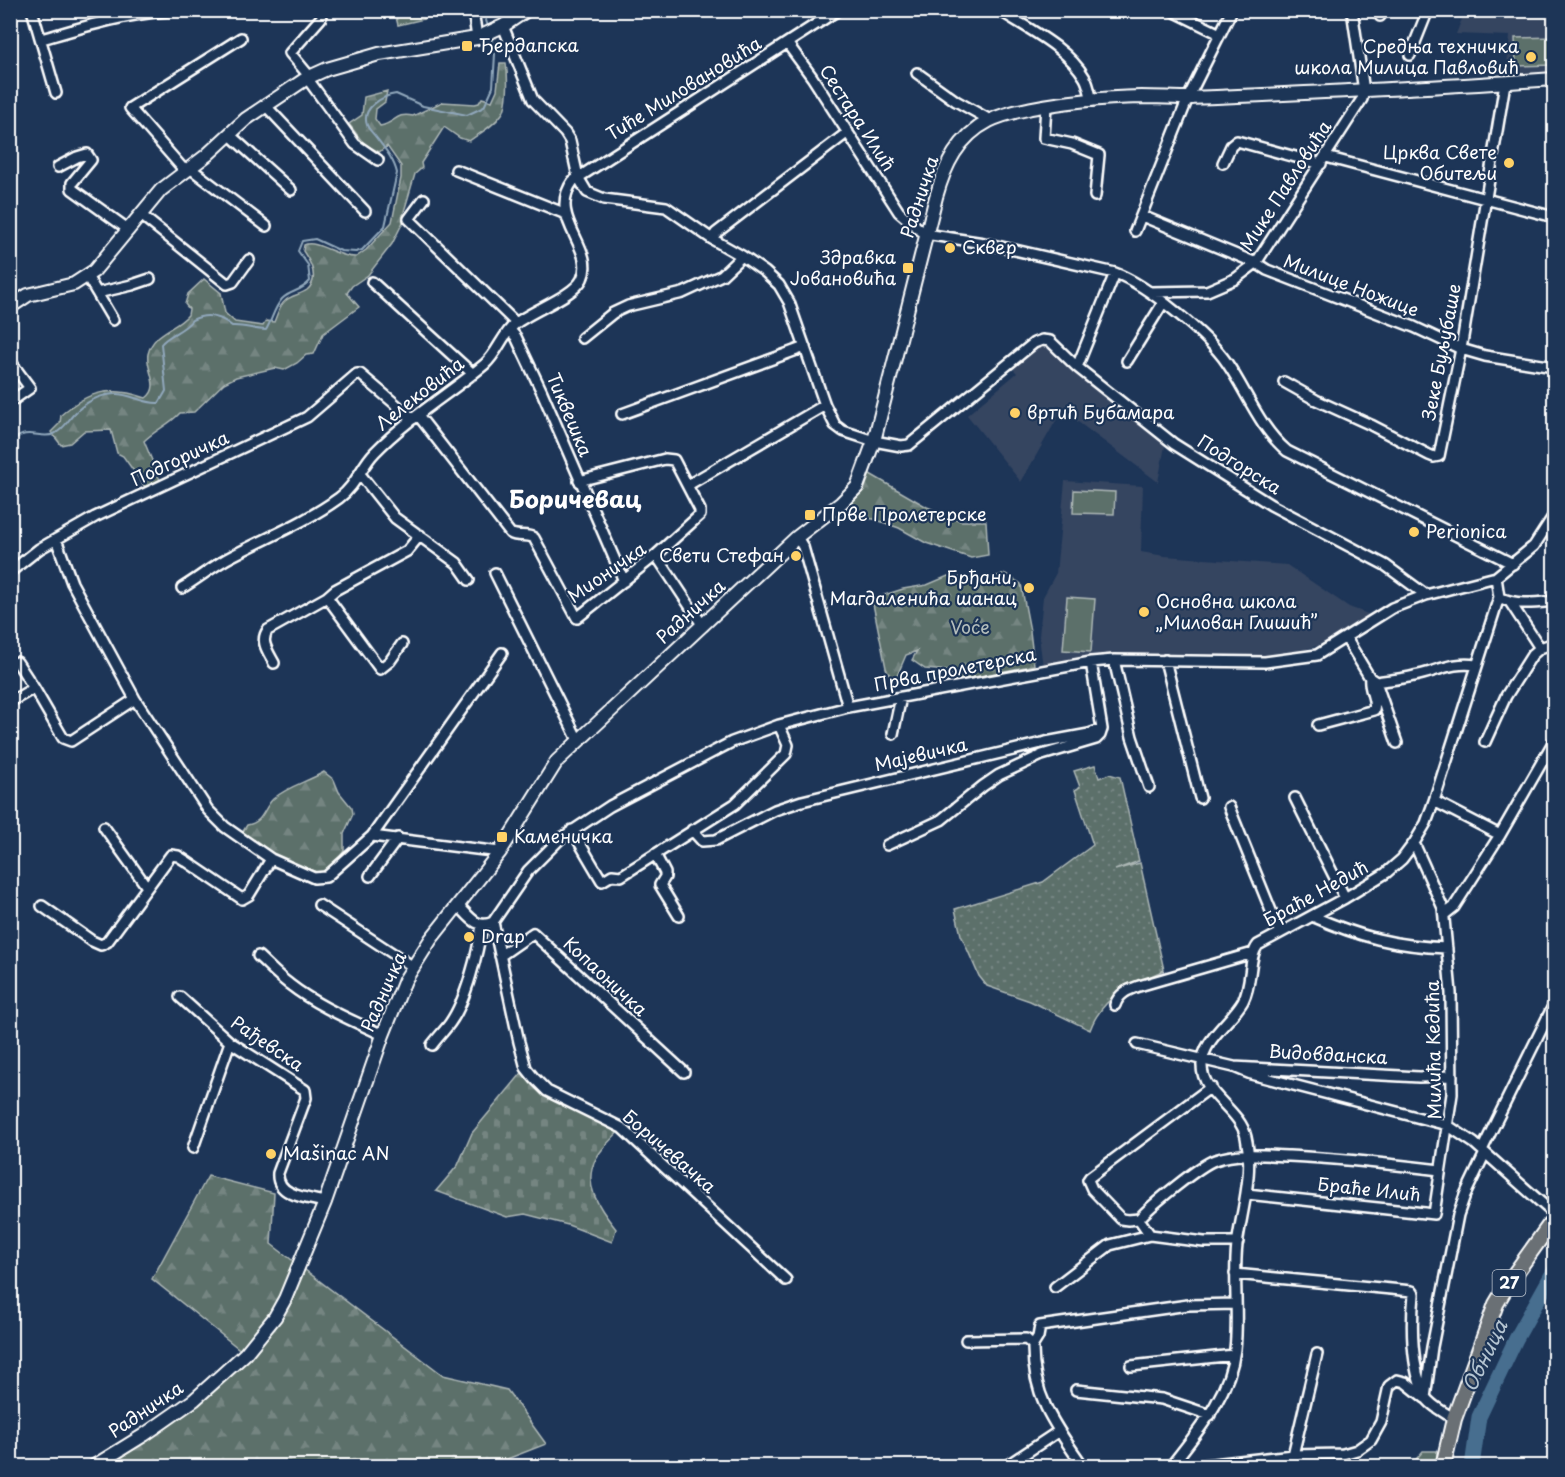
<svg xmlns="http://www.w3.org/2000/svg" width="1565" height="1477" font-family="'Playpen Sans',sans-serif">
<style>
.built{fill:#344460}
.grass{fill:url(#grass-dots);stroke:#adb7b5;stroke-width:1.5}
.forest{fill:url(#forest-firs);stroke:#adb7b5;stroke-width:1.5}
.cemetery{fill:url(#cemetery-stones);stroke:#adb7b5;stroke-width:1.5}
.pitch{fill:#5b6f6b;stroke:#adb7b5;stroke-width:1.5}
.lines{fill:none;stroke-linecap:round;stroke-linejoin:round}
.stream{stroke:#91a8bc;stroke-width:2}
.river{stroke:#476e8f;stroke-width:15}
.street-casing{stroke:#fff;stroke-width:14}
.secondary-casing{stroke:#fff;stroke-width:16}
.primary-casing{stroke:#fff;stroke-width:18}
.street{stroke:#1d3557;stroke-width:9}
.secondary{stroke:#1d3557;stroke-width:12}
.primary{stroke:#6a7074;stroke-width:14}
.poi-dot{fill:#ffd166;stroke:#1d3557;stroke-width:2}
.labels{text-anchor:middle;stroke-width:4.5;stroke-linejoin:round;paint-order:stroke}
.shield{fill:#1d3557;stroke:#bbc2cd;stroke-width:1.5}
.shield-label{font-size:16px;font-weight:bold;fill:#fff}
.poi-label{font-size:18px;fill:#fff;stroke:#1d3557;text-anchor:start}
.street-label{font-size:18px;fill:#fff;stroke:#1d3557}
.park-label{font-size:18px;fill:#b5bebc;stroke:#1d3557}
.water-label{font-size:20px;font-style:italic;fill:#b5c5d2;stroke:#1d3557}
.district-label{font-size:24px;font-weight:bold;fill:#fff;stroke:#1d3557}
</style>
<defs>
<pattern id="grass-dots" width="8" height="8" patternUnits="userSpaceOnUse" patternTransform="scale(1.5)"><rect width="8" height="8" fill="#5b6f6b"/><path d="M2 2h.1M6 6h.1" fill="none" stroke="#748581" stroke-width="1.8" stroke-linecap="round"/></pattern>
<pattern id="forest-firs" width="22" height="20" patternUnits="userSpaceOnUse" patternTransform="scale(1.5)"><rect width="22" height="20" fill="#5b6f6b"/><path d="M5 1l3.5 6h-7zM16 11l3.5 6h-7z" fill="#748581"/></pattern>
<pattern id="cemetery-stones" width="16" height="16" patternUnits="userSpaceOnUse" patternTransform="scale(1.5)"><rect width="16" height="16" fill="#5b6f6b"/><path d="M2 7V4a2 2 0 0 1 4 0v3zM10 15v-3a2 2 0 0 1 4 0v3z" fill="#748581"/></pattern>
</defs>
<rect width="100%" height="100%" fill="#1d3557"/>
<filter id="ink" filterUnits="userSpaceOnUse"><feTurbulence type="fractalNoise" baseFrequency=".0167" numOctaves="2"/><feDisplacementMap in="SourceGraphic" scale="12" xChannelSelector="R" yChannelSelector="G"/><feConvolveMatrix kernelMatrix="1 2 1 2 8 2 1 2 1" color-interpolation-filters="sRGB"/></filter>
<g filter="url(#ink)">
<path class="built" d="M1465 11H1554V79L1505 83 1510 36 1456 34Z
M1042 344 1165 446 1158 482 1062 410 1021 482 967 415 1017 373 1013 369Z
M1065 481 1143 486 1141 552 1165 556 1287 565 1349 607 1371 615 1320 645 1300 651 1274 655H1109L1048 664 1044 663 1042 660 1039 636 1043 597 1056 573Z"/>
<path class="grass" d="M1095 765 1099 778 1109 774 1120 777 1139 861 1115 870 1140 863 1164 970C1133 985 1103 994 1090 1030L1030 1001 987 986 979 976 961 935 955 909 1043 882 1093 845 1075 790 1080 787 1074 771Z"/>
<path class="forest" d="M500 63H506C508 75 509 105 502 114 494 126 480 133 469 141L460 138 444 127 421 163 422 168 415 174 403 215V222L392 244 368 275 352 286 347 293 359 307 323 334 314 354 306 355 297 363 284 370 275 368 236 377 224 383 194 412 180 413C169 425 155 430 144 441L160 480 145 487 123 456 117 453 111 430 84 431 70 443 61 445 51 432 60 423 61 415C89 390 111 386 146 398 162 387 145 369 148 354 153 332 175 330 188 315L189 309 185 304 188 294 204 279 221 293 225 313 235 322 263 326 266 321 274 322C277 315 279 306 285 301 291 295 300 295 307 290 320 279 310 261 303 251L304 245C317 239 338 258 356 257L366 250 392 222 401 178V166L387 146 379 152 364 144 349 124 362 115 364 97 387 91 385 102 376 109 375 119 380 126C396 123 395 112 413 116L442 102 475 104 479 103 482 98 492 101 497 90Z
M870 474 927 507 961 521H986L988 555 971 558 926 543 899 528 874 519 838 516 864 490Z
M1006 574 1021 584 1030 631 1034 665 957 681 949 671 925 669 912 660 917 651 906 655 894 683 886 668 872 599 903 589 927 585 948 576 978 580Z
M324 772 334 780 339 792 352 808 353 814 344 834V851L339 858 324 872 314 874 267 852 242 833 247 825C263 823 263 809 273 799 288 786 307 782 324 772Z
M208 1176 274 1193 271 1244 443 1375 507 1390 546 1444 489 1466H100L248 1356 152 1279Z
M1423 1451H1437L1436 1466H1403L1413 1463Z
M1354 1459C1368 1464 1379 1461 1392 1466H1330L1332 1464Z"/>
<path class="cemetery" d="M526 1068 540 1086 622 1128C614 1137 603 1146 597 1157 581 1183 599 1208 616 1229L612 1242 568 1225 525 1214 507 1217 436 1191 458 1165 472 1133Z"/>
<path class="pitch" d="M404 11H422L424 19 398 25 395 13Z
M1554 37V65L1516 66 1515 38Z
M1074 490 1115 492 1114 514 1073 513Z
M1067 597 1095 599 1091 652 1063 650Z"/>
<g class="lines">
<path class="stream" d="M483 10 488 27
M10 443C14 440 18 436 22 435 32 431 44 439 54 434 63 430 67 422 73 415 84 403 98 395 114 394 130 393 143 404 159 403L166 391 161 344C169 334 184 331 192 320 206 313 219 315 232 326 244 325 253 330 266 330 272 320 274 308 282 299 291 290 301 292 310 281L308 265 298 251 302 241 315 239 341 251 356 252 362 250 385 226 397 173C394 159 384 148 375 136 373 133 368 129 367 125 361 108 382 96 396 94L423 106 467 115 484 107 493 87 495 54 490 35"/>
<path class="river" d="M1472 1466 1479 1417 1516 1339 1554 1271"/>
<defs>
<path id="street" d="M32 10 56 93
M473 10 477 38
M999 10C1028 29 1067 47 1085 78 1089 85 1090 94 1092 101
M1171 10 1220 34
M1380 10V16
M503 26 533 100 565 133 570 141 578 177 587 192 604 199 666 207 712 239 742 256 765 272 779 285 789 302 825 405 835 425 843 431 874 441 901 446 909 445 1034 343 1042 340 1050 341 1077 367 1174 444 1271 505 1385 565 1426 595
M42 39C83 27 124 14 167 11
M787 43 812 77 899 212 925 234 984 243 1115 273C1146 284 1208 335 1227 363 1247 392 1259 427 1287 451L1513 564
M1410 55 1428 10
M917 73 956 101 990 120
M310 77 290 53 321 18
M307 78 355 144 378 160
M265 105 365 211
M1046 106 1044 138 1072 144 1099 155 1095 196
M230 135 291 190
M1326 157 1554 217
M1223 163 1231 146 1237 141 1321 164
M58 167 77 157 87 154 91 160 72 183V189L129 230
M190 168 266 226
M456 170 566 214
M185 171 130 108 241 38
M424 199 409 219 516 323
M141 215 227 284 233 282 249 260
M1142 216 1256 263 1267 270 1414 327 1461 349 1485 356 1554 367
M1135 231 1188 98 1232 10
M712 239 716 233 848 132
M87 276 113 320
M372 282 473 374
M1151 292 1207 291 1235 279 1256 263 1362 99 1364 91 1352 10
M97 293 132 285 150 279
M510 330 516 337 542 392 624 581
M582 338 613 313 628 306 683 293 722 275 742 256
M10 361 30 388 10 402
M1127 361 1163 303
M1077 367 1115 273
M1284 382 1316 400 1371 425 1429 455 1434 457 1439 456 1461 349 1505 83
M622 414 805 347
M418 415 510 533C518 538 526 533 534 538L577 618 656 555 703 626
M360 474 395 518 457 563 469 580
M579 481 665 459 674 460 700 510V515L656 555
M688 485 825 405
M797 537 803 547 848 707
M56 539 72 583 135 699 208 810 225 827 271 859 314 878 326 877 372 836 502 653
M10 572 39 549 95 517 307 417 357 374H360L413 419
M495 573 578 740
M182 588C199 578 214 565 232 556 268 537 306 522 339 498 356 486 361 466 375 452 408 418 449 394 485 364 498 352 502 335 515 324 531 311 574 296 582 279 597 248 546 218 573 181L838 10
M327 597 380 669 390 661 402 644
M1499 597C1517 606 1535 603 1554 601
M1510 602 1540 648
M1346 638 1370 678 1376 682 1397 743
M1114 660 1132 737 1149 787
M1165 660 1200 798
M17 662 34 688
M274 663C269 653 259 641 268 630L327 597 335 590 407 551 420 535
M1376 682C1388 680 1402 679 1414 676 1436 672 1453 661 1476 665
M10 702 34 688 63 738 71 741 135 699
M1318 725 1374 710C1377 699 1368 689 1370 678
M893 734 901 697
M1485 742 1506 696 1532 655 1540 648 1554 643
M1295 798 1345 898
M1434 801 1500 835
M1229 807 1280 933
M104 827 147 887
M572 830 602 881 612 875 621 876 735 804 786 754 788 745 779 725
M692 830 702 841 716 840 775 810 802 801 1046 742 1089 734 1102 729 1091 662
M372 836 500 852
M887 845 941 820 983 786 999 775 1042 755 1096 739 1100 735 1102 729
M655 854 665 873V877L660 885 679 916
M370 876 398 838
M319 905 412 966
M42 906 92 941 101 945 107 942 171 855 178 856 186 861 242 899 249 895 271 859
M459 906C469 916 477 930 493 922L528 871 560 839 610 806 732 742 779 725 848 707 1091 662 1114 660 1265 662 1317 655 1392 608 1426 595 1496 577 1534 546 1554 515
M1444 915 1454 907 1500 835 1554 741
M1312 916C1360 937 1395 946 1447 948
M493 922 519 1042 526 1068 534 1078 547 1091 622 1128 786 1280
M258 956C268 965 278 976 289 984 317 1006 351 1020 383 1035
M500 956 533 933 684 1072
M180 997 230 1042 305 1090 306 1098 278 1173C276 1196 307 1198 325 1202
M1115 1005C1119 993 1128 990 1139 986L1253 953
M1137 1044 1234 1067 1419 1077 1452 1076
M432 1045C438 1037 445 1030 450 1023 466 1001 478 952 482 925
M1234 1067 1251 1074 1447 1125 1474 1143 1554 1214
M1211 1087 1090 1177 1088 1180 1092 1189 1121 1219 1128 1220 1139 1219C1150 1206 1200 1165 1215 1160 1239 1152 1264 1155 1289 1156 1339 1158 1390 1164 1440 1170
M193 1148 230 1042
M1482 1150 1554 1004
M1247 1194 1434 1214 1452 1094 1451 993 1443 908 1414 843
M1139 1219 1150 1235 1204 1242H1238
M1235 1274 1412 1291 1414 1294C1411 1324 1411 1368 1425 1396 1429 1405 1446 1413 1454 1419
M1055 1287 1110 1245 1150 1235
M966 1340 1026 1339 1033 1345C1032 1396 1055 1426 1083 1466
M1033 1345 1038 1337 1040 1326 1188 1305 1236 1304
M1131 1366 1234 1355
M1076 1390 1162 1399 1210 1415
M1293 1455 1317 1354
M1006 1466 1059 1431
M1171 1466C1198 1431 1230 1395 1235 1349 1239 1314 1233 1279 1237 1245 1242 1209 1254 1173 1246 1137 1240 1109 1201 1094 1202 1065 1202 1040 1232 1021 1243 1001 1253 982 1248 957 1258 945L1345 898 1386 873 1402 859 1414 843 1426 823 1434 801 1499 597 1496 577
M1195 1466 1293 1455 1343 1454 1357 1450 1371 1440 1381 1422 1389 1386 1397 1380 1405 1382 1425 1398 1432 1347 1458 1215 1465 1195 1485 1153"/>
<path id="secondary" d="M10 307 28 295 74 284 94 271 161 190 207 155 246 119 307 78 327 69 379 54 477 38 503 26 527 10
M94 1466 144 1435 194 1400 245 1354 275 1317 285 1299 325 1202 383 1035 405 980 431 939 500 852 557 761 797 537 841 503 857 487 874 441 936 197C945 165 958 137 989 121 1002 114 1018 111 1032 108 1068 101 1105 98 1141 97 1158 97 1174 98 1191 98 1312 93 1434 88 1554 79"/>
<path id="primary" d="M1443 1466 1454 1419 1496 1304 1509 1282 1554 1219"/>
</defs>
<use href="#street" class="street-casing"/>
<use href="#secondary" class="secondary-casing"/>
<use href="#primary" class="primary-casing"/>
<use href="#street" class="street"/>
<use href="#secondary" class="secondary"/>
<use href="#primary" class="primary"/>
</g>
</g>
<g class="poi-dot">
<rect x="461" y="40" width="12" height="12" rx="3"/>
<circle cx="1531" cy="57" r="6"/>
<circle cx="1509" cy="163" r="6"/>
<circle cx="950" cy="248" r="6"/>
<rect x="902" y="262" width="12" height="12" rx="3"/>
<circle cx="1015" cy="413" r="6"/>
<rect x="804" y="509" width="12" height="12" rx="3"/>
<circle cx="1414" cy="532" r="6"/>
<circle cx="796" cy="556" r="6"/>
<circle cx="1029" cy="588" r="6"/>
<circle cx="1144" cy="612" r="6"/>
<rect x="496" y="831" width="12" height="12" rx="3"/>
<circle cx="469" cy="937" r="6"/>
<circle cx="271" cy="1154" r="6"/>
</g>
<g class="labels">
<rect class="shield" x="1492.5" y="1270" width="33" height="26" rx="4.5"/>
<g class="shield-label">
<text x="1509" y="1289">27</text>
</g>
<g class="poi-label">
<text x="479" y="52">Ђердапска</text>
<text x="1519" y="53" text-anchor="end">Средња техничка<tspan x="1519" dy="21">школа Милица Павловић</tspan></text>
<text x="1497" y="159" text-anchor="end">Црква Свете<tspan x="1497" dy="21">Обитељи</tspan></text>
<text x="962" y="254">Сквер</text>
<text x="896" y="264" text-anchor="end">Здравка<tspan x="896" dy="21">Јовановића</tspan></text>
<text x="1027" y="419">вртић Бубамара</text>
<text x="822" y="521">Прве Пролетерске</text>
<text x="1426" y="538">Perionica</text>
<text x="784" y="562" text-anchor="end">Свети Стефан</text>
<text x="1017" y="584" text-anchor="end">Брђани,<tspan x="1017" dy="21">Магдаленића шанац</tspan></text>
<text x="1156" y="608">Основна школа<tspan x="1156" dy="21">„Милован Глишић”</tspan></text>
<text x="514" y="843">Каменичка</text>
<text x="481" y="943">Drap</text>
<text x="283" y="1160">Mašinac AN</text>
</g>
<g class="street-label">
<text transform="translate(684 89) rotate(-32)" y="6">Тиће Миловановића</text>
<text transform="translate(857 118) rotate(57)" y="6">Сестара Илић</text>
<text transform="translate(1286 186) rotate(-57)" y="6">Мике Павловића</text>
<text transform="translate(920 197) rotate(-72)" y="6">Радничка</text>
<text transform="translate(1351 286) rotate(21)" y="6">Милице Ножице</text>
<text transform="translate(1442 352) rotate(-79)" y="6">Зеке Буљубаше</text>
<text transform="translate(420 394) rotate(-38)" y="6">Лелековића</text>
<text transform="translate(569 415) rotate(67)" y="6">Тиквешка</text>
<text transform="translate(180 459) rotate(-25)" y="6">Подгоричка</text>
<text transform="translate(1239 465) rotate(32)" y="6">Подгорска</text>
<text transform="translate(607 573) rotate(-35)" y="6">Мионичка</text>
<text transform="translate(691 612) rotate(-42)" y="6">Радничка</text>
<text transform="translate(955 670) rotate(-11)" y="6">Прва пролетерска</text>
<text transform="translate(921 755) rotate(-13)" y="6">Мајевичка</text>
<text transform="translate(1316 894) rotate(-29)" y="6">Браће Недић</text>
<text transform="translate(605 977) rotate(43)" y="6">Копаоничка</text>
<text transform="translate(384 992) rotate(-66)" y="6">Радничка</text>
<text transform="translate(267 1044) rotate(34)" y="6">Рађевска</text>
<text transform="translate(1434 1050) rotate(-91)" y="6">Милића Кедића</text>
<text transform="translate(1328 1055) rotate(3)" y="6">Видовданска</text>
<text transform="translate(669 1152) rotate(41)" y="6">Боричевачка</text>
<text transform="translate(1369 1190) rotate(6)" y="6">Браће Илић</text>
<text transform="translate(146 1410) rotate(-34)" y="6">Радничка</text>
</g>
<g class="park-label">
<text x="970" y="634">Voće</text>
</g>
<g class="water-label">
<text transform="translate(1485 1356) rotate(-64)" y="7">Обница</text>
</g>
<g class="district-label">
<text x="575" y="508">Боричевац</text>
</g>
</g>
<rect width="1565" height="1477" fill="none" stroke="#1d3557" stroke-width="36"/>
<rect x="18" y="18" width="1529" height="1441" fill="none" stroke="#fff" stroke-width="2" filter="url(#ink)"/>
</svg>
